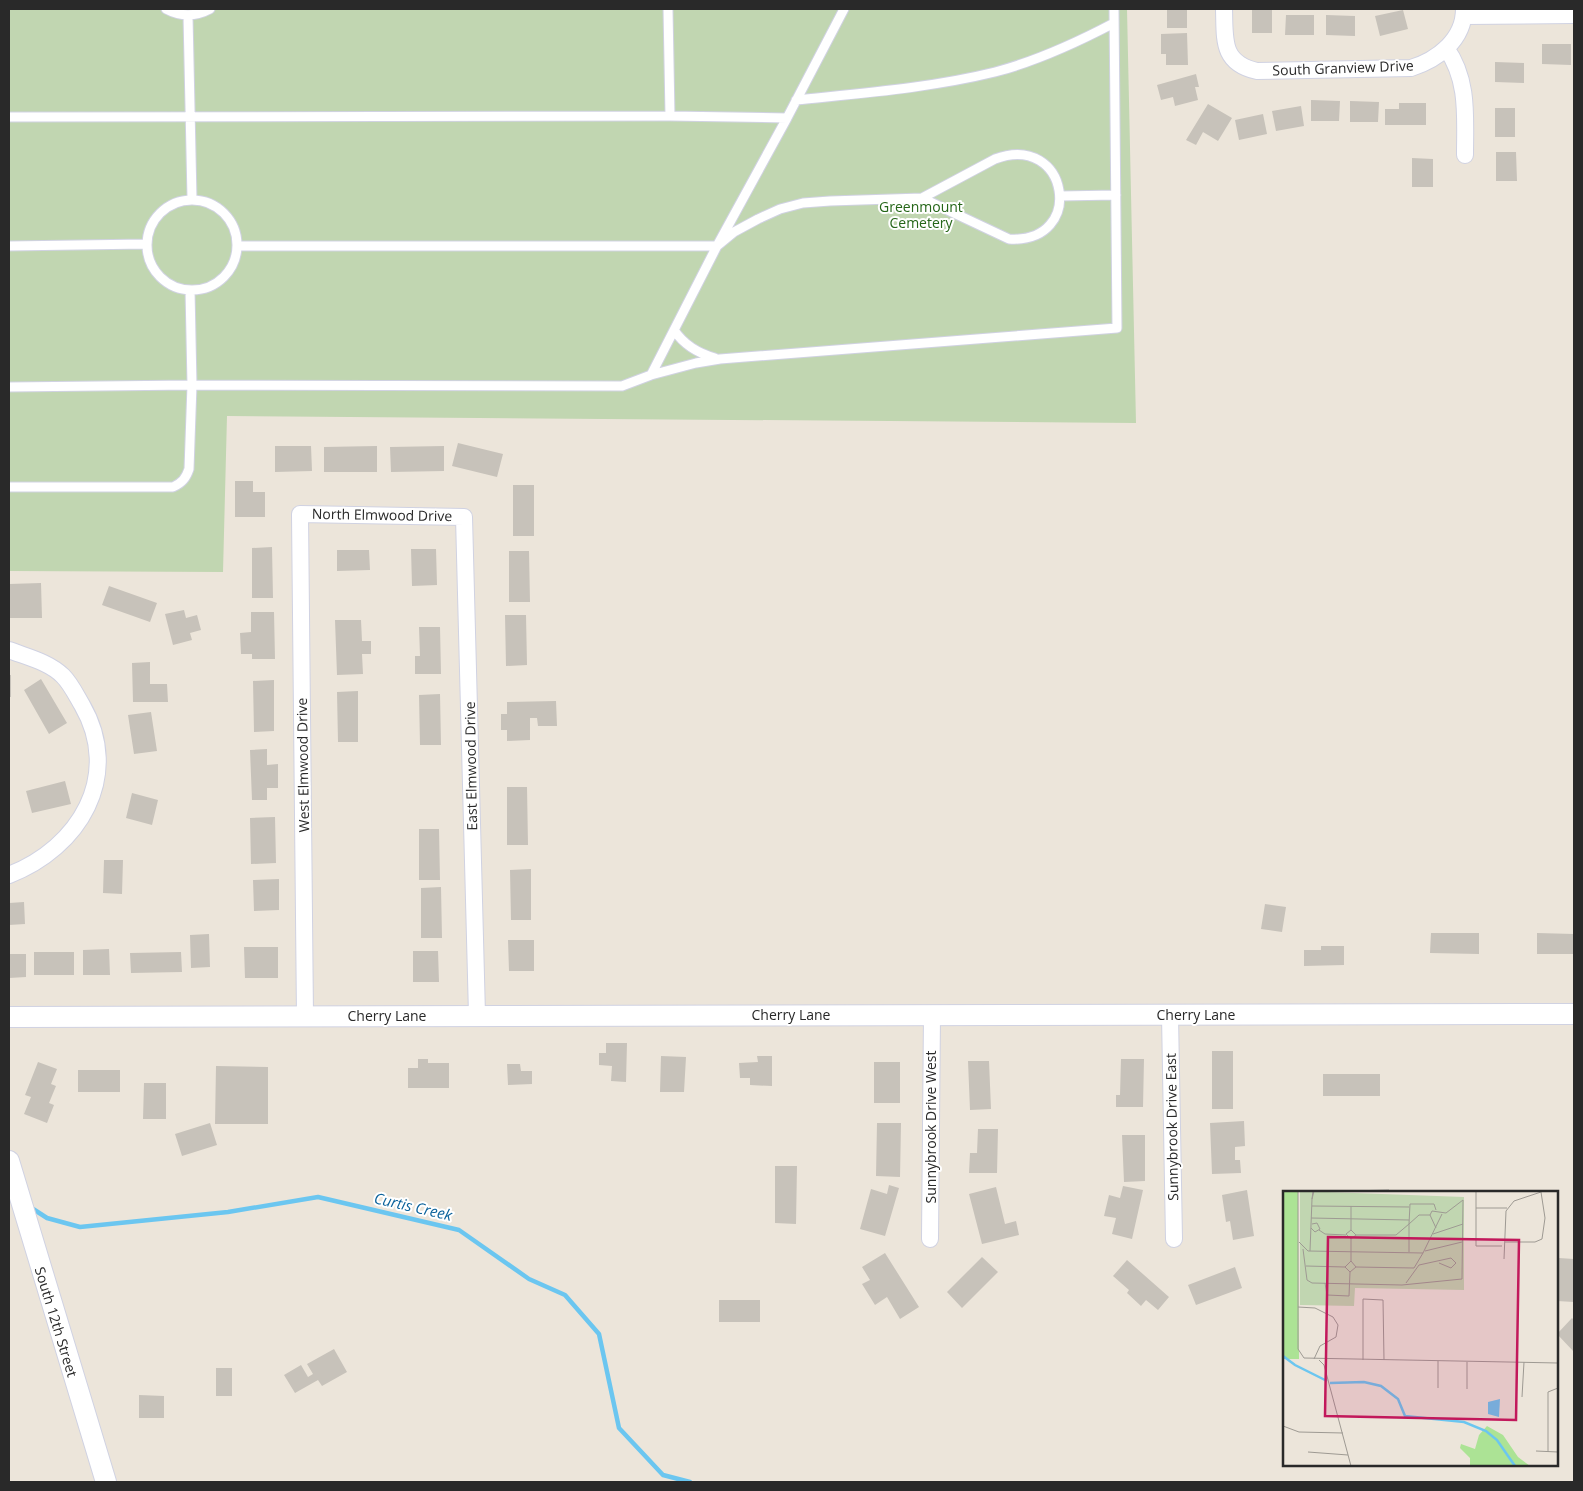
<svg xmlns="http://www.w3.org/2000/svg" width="1583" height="1491" font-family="'Open Sans',sans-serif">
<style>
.cemetery{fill:#c1d6b1}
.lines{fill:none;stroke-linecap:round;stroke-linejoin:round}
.stream{stroke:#6bc6f0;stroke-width:4.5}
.building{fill:#c7c2ba}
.service-casing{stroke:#d0d2e2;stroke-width:11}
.minor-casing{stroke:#d0d2e2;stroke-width:18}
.tertiary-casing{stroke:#d0d2e2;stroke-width:22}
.service{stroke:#fff;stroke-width:9}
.minor{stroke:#fff;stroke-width:16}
.tertiary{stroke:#fff;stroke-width:20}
.labels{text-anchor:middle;stroke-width:4;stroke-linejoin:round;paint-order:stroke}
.street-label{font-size:14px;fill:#292929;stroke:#fff}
.park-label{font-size:14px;fill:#256618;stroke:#fff}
.water-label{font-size:15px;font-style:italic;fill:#0b629b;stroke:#fff}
.inset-river{fill:none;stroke:#6bc6f0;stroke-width:2.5}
.inset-road{fill:none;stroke:#9e9a93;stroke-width:1}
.view{fill:#c2185b;fill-opacity:0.15;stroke:#c2185b;stroke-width:2.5}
.inset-edge{fill:none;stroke:#292929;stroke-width:2.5}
</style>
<rect width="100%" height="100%" fill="#ece5da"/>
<path class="cemetery" d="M9 9H1127L1136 423 227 416 223 572 9 571Z"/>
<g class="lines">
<path class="stream" d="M30 1207 47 1218 80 1227 228 1212 318 1197 459 1230 529 1279 565 1295 599 1334 619 1428 663 1475 690 1482"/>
</g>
<path class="building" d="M1167 9H1187V28H1167Z
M1252 9H1272V33H1252Z
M1403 10 1408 29 1380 36 1375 16Z
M1286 15H1314V35H1285Z
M1326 15 1355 16V36L1326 35Z
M1187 33 1188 65H1166V54H1161V34Z
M1542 44H1571V65L1542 64Z
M1495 62 1524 63V83L1495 82Z
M1196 74 1199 87H1195L1198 100 1175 106 1173 97 1161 100 1157 85Z
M1311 100 1340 101 1339 121H1311Z
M1350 101 1379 102 1378 122H1350Z
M1399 103H1426V125H1385V109H1399Z
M1208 104 1232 118 1218 141 1203 132 1196 145 1186 140Z
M1301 106 1304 126 1276 131 1272 111Z
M1495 108H1515V137H1495Z
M1263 114 1267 134 1239 140 1235 120Z
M1496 152H1516L1517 181H1496Z
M1412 158 1433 159V187H1412Z
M458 443 503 454 497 477 452 466Z
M275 446H311L312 471 275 472Z
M377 446V472H324V447Z
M444 446V471L391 472 390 447Z
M235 481H253V492H265V517H235Z
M513 485H534V536H513Z
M272 547 273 598H252V548Z
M411 549H436L437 585 412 586Z
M337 550H369L370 570 337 571Z
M509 551H529L530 602H509Z
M41 583 42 618H9V584Z
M109 586 157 603 150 622 102 605Z
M184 610 186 618 197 615 201 630 190 633 192 640 173 645 165 614Z
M251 612H274L275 659H252V654H241L240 633 251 632Z
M505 615H526L527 665 506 666Z
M335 620H361L362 641H371V654H362L363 674 337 675Z
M419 627H440L441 674H415V656H420Z
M150 662V684H167L168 702H133L132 663Z
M9 675H11V697H9Z
M41 679 67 723 49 734 24 690Z
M274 680V731L254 732 253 681Z
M358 691V742H338L337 692Z
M440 694 441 745H420L419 695Z
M556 701 557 726H538L537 718H530V740L507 741V730H501V714H507V702Z
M151 712 157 751 134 754 128 715Z
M267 749V765L278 764V788H267V800H252L250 750Z
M65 781 71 804 32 813 26 791Z
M507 787H527L528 845H507Z
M132 793 158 800 152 825 126 818Z
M275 817 276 863 251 864 250 818Z
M419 829H439L440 880H419Z
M104 860H123L122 894 103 893Z
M531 869V920H511L510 870Z
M279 879V910L254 911 253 880Z
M441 887 442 938H421V888Z
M24 902 25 924 9 925V903Z
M1265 904 1286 907 1282 932 1261 929Z
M1431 933H1479V954L1430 953Z
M1537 933 1574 934V954H1537Z
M209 934 210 967 191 968 190 935Z
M508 940H534V971H509Z
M1321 946H1344V965L1304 966V950H1321Z
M244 947H278V978H245Z
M109 949 110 975H83V950Z
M413 951H438L439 982H413Z
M34 952H74V975H34Z
M181 952 182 972 131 973 130 953Z
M9 954H26V977L9 978Z
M606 1043H627L626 1082 611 1081 612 1066 599 1065V1053H606Z
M1212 1051H1233V1109H1212Z
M661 1056 686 1057 684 1092H660Z
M757 1056H772V1086L750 1085V1078H740L739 1063 758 1062Z
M418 1059H428V1063H449V1088H408V1068H418Z
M1121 1059H1144L1143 1107H1116V1095H1120Z
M968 1061H989L991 1109 970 1110Z
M38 1062 57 1069 51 1084 56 1086 49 1103 54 1105 47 1123 24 1114 31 1097 25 1095Z
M874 1062H900V1103H874Z
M507 1064H520L521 1071H532V1084L508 1085Z
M216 1066 268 1067V1124H215Z
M78 1070H120V1092H78Z
M1323 1074H1380V1096H1323Z
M144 1083H166V1119H143Z
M1244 1121 1245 1146 1235 1147V1160H1240L1241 1173 1212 1174 1210 1123Z
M210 1123 217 1145 182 1156 175 1134Z
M877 1123H901L900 1177 876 1176Z
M978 1129H998L997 1173H969L970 1153H977Z
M1122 1135H1145V1181L1124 1182Z
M775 1166H797L796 1224 775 1223Z
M889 1185 899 1188 885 1236 860 1229 871 1189 887 1194Z
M1123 1186 1143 1190 1132 1239 1112 1234 1116 1218 1104 1216 1109 1195 1120 1198Z
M996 1187 1005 1224 1016 1221 1019 1235 982 1244 969 1194Z
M1389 1189V1192H1369V1190Z
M1247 1190 1254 1236 1233 1240 1230 1221 1226 1222 1222 1195Z
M885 1253 919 1307 900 1319 887 1297 875 1305 862 1284 870 1280 862 1267Z
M982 1257 998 1272 962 1308 947 1292Z
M1559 1258 1574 1259V1302L1557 1301Z
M1127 1260 1169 1297 1158 1310 1146 1300 1141 1306 1127 1293 1129 1290 1113 1276Z
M1235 1267 1242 1288 1196 1305 1188 1285Z
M719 1300H760V1322H719Z
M1572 1318 1574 1320V1352L1557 1334Z
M334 1349 347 1372 322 1386 318 1380 295 1393 284 1375 301 1365 308 1377 313 1374 307 1364Z
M216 1368H232V1396H216Z
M139 1395 164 1396V1418H139Z"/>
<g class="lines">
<defs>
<path id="service" d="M166 9C181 17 195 17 210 9
M668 9 670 116
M188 16 192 199
M796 100C863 93 930 88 995 72 1037 61 1076 43 1114 23
M9 117 670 116 787 118 844 9
M1060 196 1116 195
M147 245a45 45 0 1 1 90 0a45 45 0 1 1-90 0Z
M9 246 146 244
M238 246H717L787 118
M674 330C684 345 697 353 715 358
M651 375 717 246 734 232 758 219 780 209 803 203 830 201 922 198 995 159C1069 131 1087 244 1009 239L922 198
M9 387 192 385 622 386 651 375 696 363 720 359 1117 328 1114 9
M9 487H173C182 483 186 478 189 469L192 385 190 290"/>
<path id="minor" d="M1224 9C1225 39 1221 63 1257 71L1411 68C1437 60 1464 40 1464 9
M1464 16 1574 15
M1446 48C1469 80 1465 117 1465 155
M9 650C27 657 49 662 63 676 71 684 76 695 82 705 123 776 79 848 9 875
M1170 1015 1174 1239
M305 1017 300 514 464 517 477 1015
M930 1239 932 1015"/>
<path id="tertiary" d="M9 1017 1574 1014
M9 1161 106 1482"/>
</defs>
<use href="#service" class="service-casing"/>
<use href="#minor" class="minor-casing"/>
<use href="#tertiary" class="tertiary-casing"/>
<use href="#service" class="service"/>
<use href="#minor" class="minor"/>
<use href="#tertiary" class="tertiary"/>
</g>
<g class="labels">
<g class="street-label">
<text transform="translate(1343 68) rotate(-2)" y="5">South Granview Drive</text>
<text transform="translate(382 515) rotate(1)" y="5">North Elmwood Drive</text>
<text transform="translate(303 765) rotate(-91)" y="5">West Elmwood Drive</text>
<text transform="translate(471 766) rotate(-91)" y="5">East Elmwood Drive</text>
<text x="791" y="1020">Cherry Lane</text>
<text x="1196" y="1020">Cherry Lane</text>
<text x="387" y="1021">Cherry Lane</text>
<text transform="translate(931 1127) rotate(-90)" y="5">Sunnybrook Drive West</text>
<text transform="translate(1172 1127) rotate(-91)" y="5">Sunnybrook Drive East</text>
<text transform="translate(56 1322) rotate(73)" y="5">South 12th Street</text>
</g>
<g class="park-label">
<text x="921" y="212">Greenmount<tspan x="921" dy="16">Cemetery</tspan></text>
</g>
<g class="water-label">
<text transform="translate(413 1207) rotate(13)" y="5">Curtis Creek</text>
</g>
</g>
<g transform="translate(1283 1191)">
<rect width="275" height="275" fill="#ece5da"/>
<path d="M0 0H15L16 168H0ZM204 235 220 244 235 266 247 275H187V267L177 257 178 253 192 258 196 244Z" fill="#ace395"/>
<path d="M17 0 181 6V99L72 97 71 115 17 114Z" fill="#c1d6b1"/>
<path d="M217 208 216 226 205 223V211Z" fill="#6bc6f0"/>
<path class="inset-river" d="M0 165 12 174 44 190M47 192 81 191 98 195 115 208 122 225 181 231 203 240 214 249 232 275"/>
<path class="inset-road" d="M15 0V158L21 167 275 172M30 0 29 8 31 0M193 0V55H219M29 15 126 16M68 15V39M193 17H224M28 27 126 29M28 37 32 41 37 38 34 32 29 33M36 39 42 43 63 44M150 43 180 33M73 44 68 39 63 43 68 48 73 44H113L126 33 127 13H151L153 19M68 48V70M16 51 25 60 140 62 159 23M222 51H252L259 48 262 27 258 1M20 58 24 89 29 92 119 94 179 88 180 9 163 22 149 20 147 24 153 37M27 60 29 8M142 60 179 51M126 61V33L136 24H147M221 68 223 20 231 10 258 1M23 75 62 76M73 76 131 77 140 62M42 92 44 104 66 105 67 81 62 76 68 70 73 76 67 81M123 92 136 74 168 67 173 72 168 77 156 72M15 116 32 117 50 126 55 134 53 146 37 155 31 168M36 169 41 174 68 275M80 169V108L100 109 101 169M184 171V198M155 197V170M239 206 241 171M0 208V232M0 235 16 241 60 242M253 260 275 261M25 261 65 264M265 261V201L275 197"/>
<path class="view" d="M45 46 236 49 233 229 42 225Z"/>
<rect width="275" height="275" class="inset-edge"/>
</g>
<rect width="1583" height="1491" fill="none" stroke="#292929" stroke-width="20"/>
</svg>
